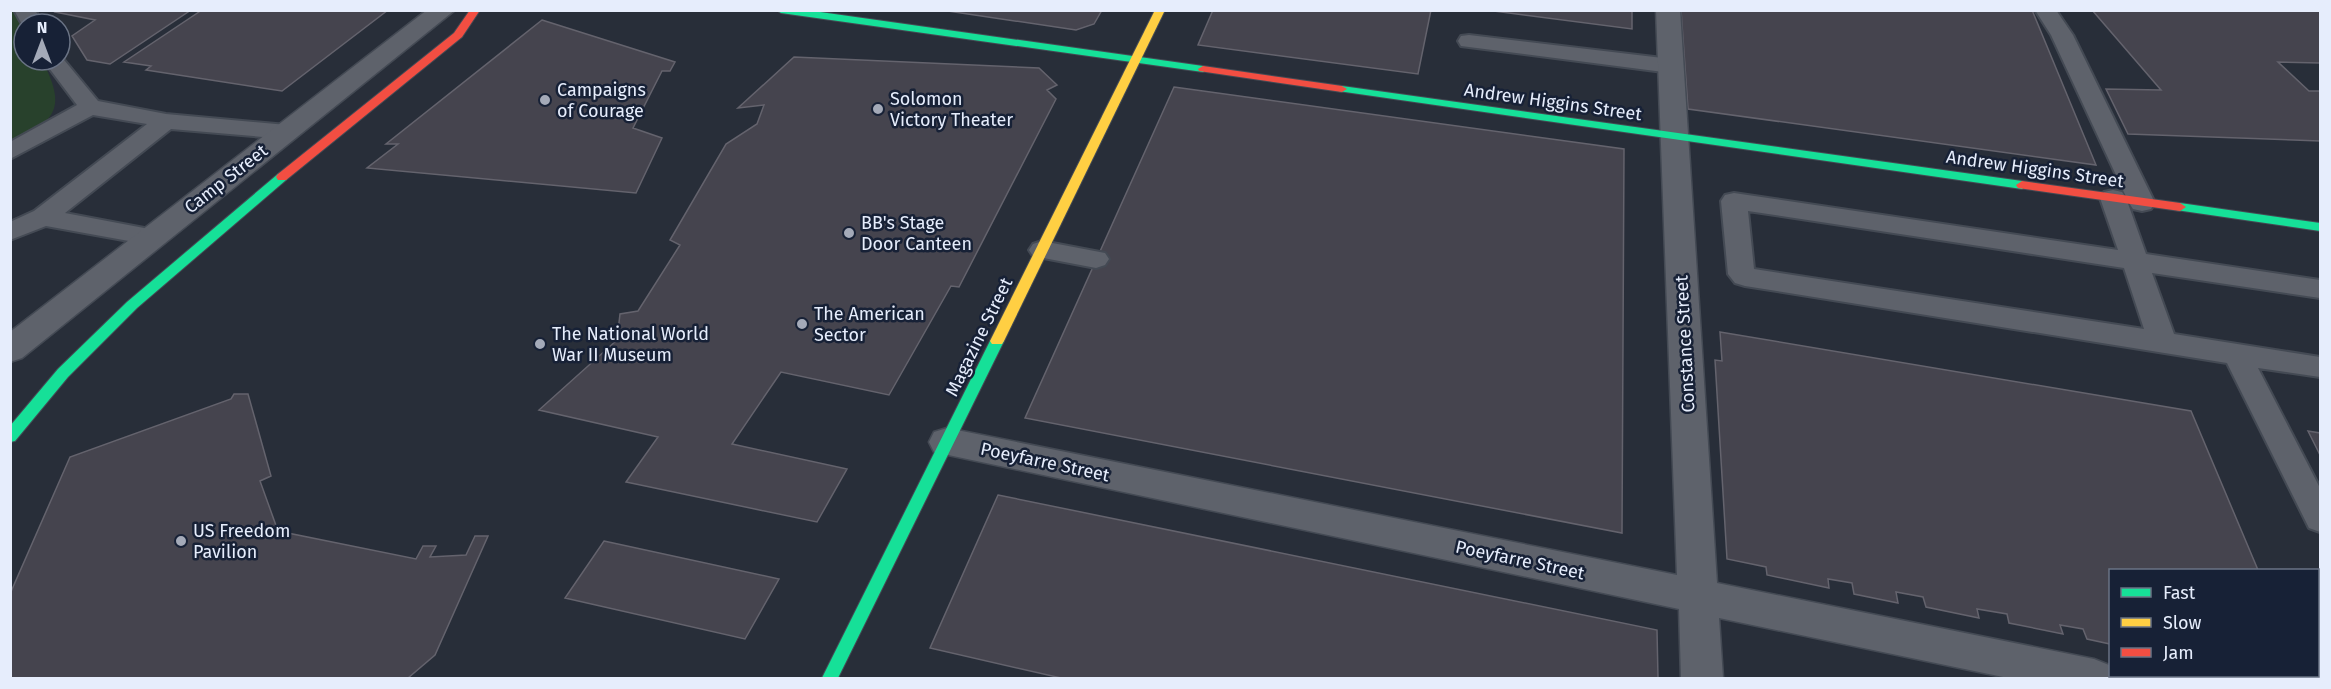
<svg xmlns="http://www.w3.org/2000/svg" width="2331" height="689" font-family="'Fira Sans',sans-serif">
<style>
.green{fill:#28412c}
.building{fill:#45444e;stroke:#64636d;stroke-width:1.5}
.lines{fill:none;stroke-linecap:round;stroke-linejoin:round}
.lane-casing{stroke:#444a54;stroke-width:4}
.street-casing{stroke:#444a54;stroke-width:3}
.fast-casing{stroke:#444a54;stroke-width:2}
.slow-casing{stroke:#444a54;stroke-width:2}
.jam-casing{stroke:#444a54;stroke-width:2}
.lane{fill:#5e626b;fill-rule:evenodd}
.street{fill:#5e626b;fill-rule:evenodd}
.fast{fill:#16e098;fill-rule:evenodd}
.slow{fill:#ffcf43;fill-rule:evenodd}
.jam{fill:#f24e42;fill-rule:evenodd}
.poi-dot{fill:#a4aab8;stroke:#172136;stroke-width:2}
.labels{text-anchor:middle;stroke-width:5;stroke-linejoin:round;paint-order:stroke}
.poi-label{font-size:18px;fill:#e6edfc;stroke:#172136;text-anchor:start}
.street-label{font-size:18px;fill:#e6edfc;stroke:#172136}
</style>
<rect width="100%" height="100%" fill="#282e39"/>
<path class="green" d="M12 10 24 30V60H42C68 110 55 120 11 144Z"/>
<path class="building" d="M57 10H191L110 64 87 60 72 36 95 20 55 12Z
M202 10H388L282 91 146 70 151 66 124 62Z
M941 10H1102L1094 24 1076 30Z
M1213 10H1431L1418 74 1198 45Z
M1486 10H1632V29Z
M1681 10H2032L2096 165 1688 109Z
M2092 10H2320V63L2278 62 2309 91H2320V141L2128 134 2106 89 2161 90Z
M542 20 675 62 670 71H662L633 128 662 138 636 193 367 168 398 144H386Z
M794 57 1039 68 1057 85 1047 90 1056 99 959 287 951 286 889 395 781 372 732 444 847 469 817 522 626 482 658 437 539 410 617 340 620 314 638 311 680 245 670 240 726 144 757 124 764 105 738 108Z
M1174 87 1624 149 1622 533 1025 418Z
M1720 332 2191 411 2258 570H2110V644L2087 639 2083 629 2060 625 2063 634 2009 623 2007 614 1977 609 1979 618 1926 607 1923 597 1896 592 1898 603 1854 594 1852 583 1828 579 1829 588 1767 575 1766 567 1727 559 1715 360 1722 361Z
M234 394H248L271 476 260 481 278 531 416 559 423 546H436L430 557 466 555 475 536H488L435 655 408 678H11L10 594 70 457 231 399Z
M2308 431 2320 433V455Z
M998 495 1657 630 1658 678H1061L930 648Z
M604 541 779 579 745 639 565 598Z"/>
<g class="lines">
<defs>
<path id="lane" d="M14 10H35L43 24H24V28Z
M2035 10H2056L2073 35 2155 203 2151 209 2142 211 2133 209 2129 203 2051 35Z
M1469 35 1671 59 1679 61 1682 66 1679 71 1671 73 1461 46 1458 41 1461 36Z
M60 55 98 101 166 114 287 125 295 127 299 132 295 137 287 139 171 129 65 213 160 231 164 237 160 243 151 245 46 226 10 240V222L34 211 147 124 93 115 10 159V142L77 105 43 60H60Z
M2113 190 2122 192 2126 198 2146 254 2320 280V298L2152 273 2174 334 2320 357V377L2258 368 2320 488V532L2309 528 2227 363 1745 286 1735 283 1728 274 1721 201 1725 195 1734 193 2118 250 2100 198 2104 192ZM1748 211 2124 268 2144 329 1754 269Z
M1042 241 1105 253 1109 259 1105 265 1096 268 1033 256 1029 250 1033 244Z"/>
<path id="street" d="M427 10H455L22 358 10 362V332Z
M1656 10H1680L1717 583 2094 659 2109 665 2110 676 2115 678H2008L1719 618 1723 678H1681L1679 609 934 452 929 442 934 432 947 428 1677 575Z"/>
<path id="fast" d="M776 10H806L1203 66 1208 69 1203 72 781 13Z
M1342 86 2022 181 2028 185 2022 189 1338 91V87Z
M282 173 286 174 288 177 286 180 137 308 68 377 15 441 10 442V426L58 369 127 302 278 174Z
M2180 203 2320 223V231L2176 210 2174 207Z
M997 336 1004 341 838 678H822L990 341Z"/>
<path id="slow" d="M1155 10H1165L1004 341 1002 344H992L990 341Z"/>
<path id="jam" d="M470 10H480L462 37 286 180H278L276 177 278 174 454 33Z
M1203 66 1342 86 1347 89 1342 92 1199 71 1198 69Z
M2022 181 2180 203 2186 207 2180 211 2018 188 2016 185Z"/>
</defs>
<use href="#lane" class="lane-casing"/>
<use href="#street" class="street-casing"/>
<use href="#fast" class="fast-casing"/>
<use href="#slow" class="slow-casing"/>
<use href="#jam" class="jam-casing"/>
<use href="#lane" class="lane"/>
<use href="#street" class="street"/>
<use href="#fast" class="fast"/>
<use href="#slow" class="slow"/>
<use href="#jam" class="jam"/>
</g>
<g class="poi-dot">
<circle cx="545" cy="100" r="6"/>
<circle cx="878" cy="109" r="6"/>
<circle cx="849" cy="233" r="6"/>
<circle cx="802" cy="324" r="6"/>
<circle cx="540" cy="344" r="6"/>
<circle cx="181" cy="541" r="6"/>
</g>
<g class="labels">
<g class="poi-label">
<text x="557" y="96">Campaigns<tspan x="557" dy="21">of Courage</tspan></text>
<text x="890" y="105">Solomon<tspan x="890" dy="21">Victory Theater</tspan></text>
<text x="861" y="229">BB's Stage<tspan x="861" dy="21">Door Canteen</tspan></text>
<text x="814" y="320">The American<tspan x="814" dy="21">Sector</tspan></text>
<text x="552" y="340">The National World<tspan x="552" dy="21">War II Museum</tspan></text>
<text x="193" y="537">US Freedom<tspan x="193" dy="21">Pavilion</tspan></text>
</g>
<g class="street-label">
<text transform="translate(1553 102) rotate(8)" y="6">Andrew Higgins Street</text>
<text transform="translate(2035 169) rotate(8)" y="6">Andrew Higgins Street</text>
<text transform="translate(226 179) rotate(-38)" y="6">Camp Street</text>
<text transform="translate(979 337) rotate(-64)" y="6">Magazine Street</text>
<text transform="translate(1685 344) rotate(-93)" y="6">Constance Street</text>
<text transform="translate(1045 462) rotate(12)" y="6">Poeyfarre Street</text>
<text transform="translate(1520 560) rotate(12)" y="6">Poeyfarre Street</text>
</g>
</g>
<rect width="2331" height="689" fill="none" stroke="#e6edfc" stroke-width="24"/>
<rect x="2109" y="569" width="210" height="108" fill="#172136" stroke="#6a7385" stroke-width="1.5"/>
<rect x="2121" y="588" width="30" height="9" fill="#16e098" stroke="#6a7385" stroke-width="1.5"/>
<text x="2163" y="599" font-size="18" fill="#e6edfc">Fast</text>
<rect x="2121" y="618" width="30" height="9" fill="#ffcf43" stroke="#6a7385" stroke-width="1.5"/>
<text x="2163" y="629" font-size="18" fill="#e6edfc">Slow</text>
<rect x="2121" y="648" width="30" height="9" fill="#f24e42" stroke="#6a7385" stroke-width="1.5"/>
<text x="2163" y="659" font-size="18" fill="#e6edfc">Jam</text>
<g transform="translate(42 42)"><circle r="28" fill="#172136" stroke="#6a7385" stroke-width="1.5"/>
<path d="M0-4.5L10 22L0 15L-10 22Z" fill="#a4aab8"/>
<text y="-9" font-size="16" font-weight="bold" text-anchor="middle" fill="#e6edfc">N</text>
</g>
</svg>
